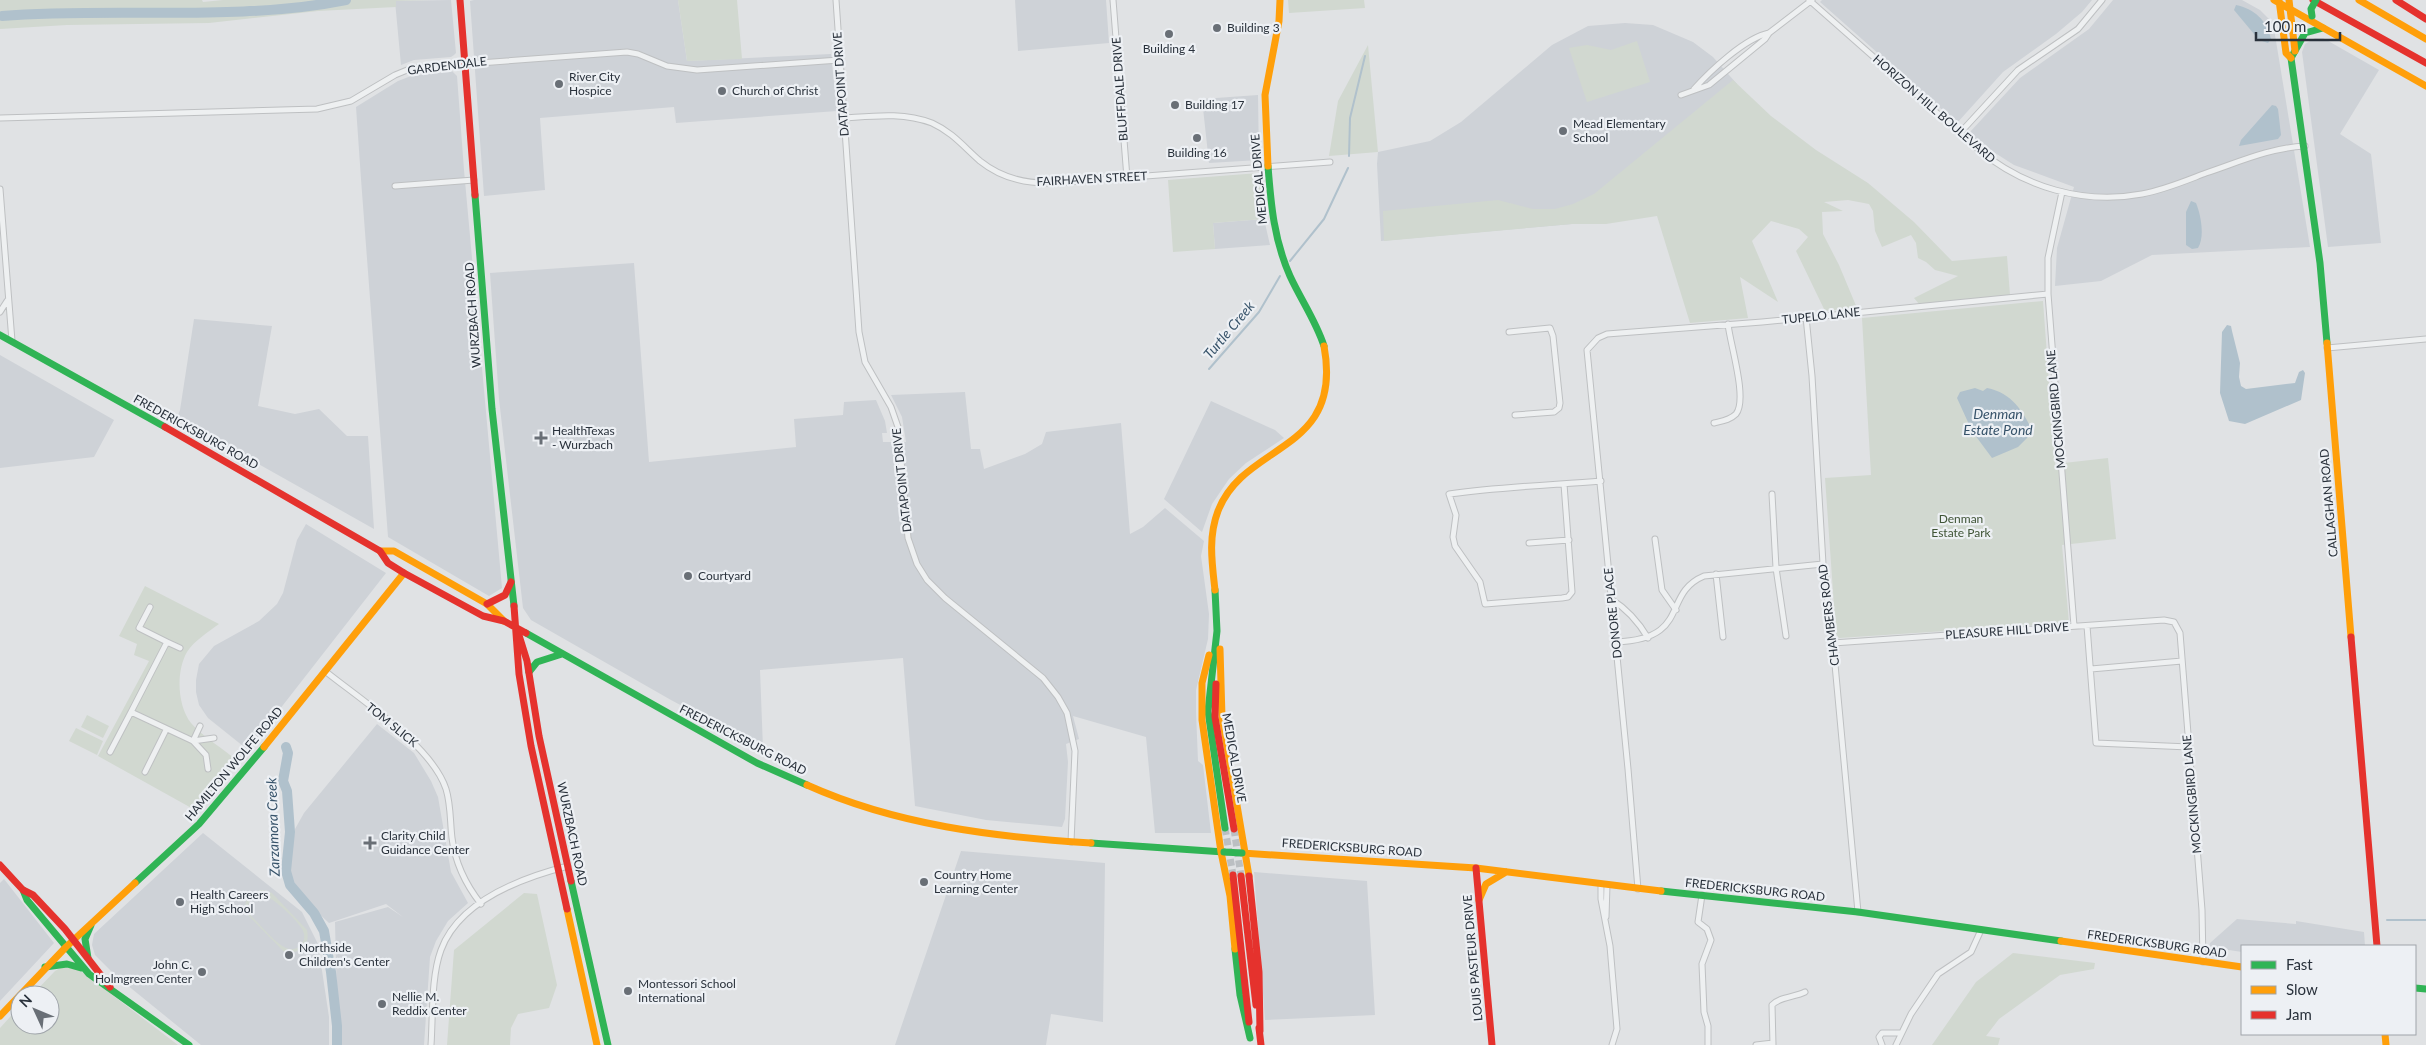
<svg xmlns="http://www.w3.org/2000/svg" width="2426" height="1045" font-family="Lato,sans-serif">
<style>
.built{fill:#ced2d7}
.green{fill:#d1d8d0;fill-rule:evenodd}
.water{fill:#b0c1cc}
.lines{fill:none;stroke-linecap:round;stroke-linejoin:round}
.stream{stroke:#b0c1cc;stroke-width:2}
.river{stroke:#b0c1cc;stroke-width:10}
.secondary-tunnel{stroke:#bbbfc2;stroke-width:7;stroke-dasharray:7 3.5;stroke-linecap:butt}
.street-casing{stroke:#bec0c2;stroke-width:7}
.street{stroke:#eef0f1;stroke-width:5}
.fast{stroke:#30b455;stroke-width:7}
.slow{stroke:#ff9f0a;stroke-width:7}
.jam{stroke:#e5322d;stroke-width:7}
.fast-bridge{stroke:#30b455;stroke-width:7}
.poi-dot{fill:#696f76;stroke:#edf0f4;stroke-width:2}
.labels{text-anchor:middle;stroke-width:4.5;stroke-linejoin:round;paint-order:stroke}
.poi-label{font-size:12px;fill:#29313b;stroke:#edf0f4;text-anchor:start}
.street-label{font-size:12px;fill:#29313b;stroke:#edf0f4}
.park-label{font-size:12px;fill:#405537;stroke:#edf0f4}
.water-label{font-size:14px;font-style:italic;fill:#37536a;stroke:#edf0f4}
</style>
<rect width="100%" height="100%" fill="#e0e2e4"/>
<path class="built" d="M451 0 456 53 454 55 451 57 414 60 401 65 395 1Z
M474 0H678L687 61 831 54 837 111 676 123 674 107 540 118 545 190 484 196 470 1Z
M1015 0H1106L1109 43 1018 51Z
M1822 0H2092L2082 12 2056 34 2003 72 1957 123 1820 2Z
M2113 0H2242L2260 10 2273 23 2310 247 2152 255 2101 281 2055 286 2057 248 2074 187 2014 165 1981 144 1969 133 2020 78 2089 29Z
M1625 23 1653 25 1693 42 1713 57 1737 84 1572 224 1381 241 1377 164 1378 152 1430 141 1461 122 1552 45 1588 26Z
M2315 38H2323L2379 70 2340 134 2371 154 2381 243 2328 247 2302 52 2305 44Z
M452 71 457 76 464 170 502 588 489 596 388 537 361 179 356 107 398 81 411 76Z
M1258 95 1259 160 1209 163 1202 99Z
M1264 219 1270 245 1215 249 1213 223Z
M634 263 649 462 796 447 794 419 843 415 844 402 876 400 885 421 887 433H882L883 442H906L902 417 891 395 965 392 971 449H980L984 469 1025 454 1042 444 1046 432 1121 423 1130 534 1143 527 1165 508 1204 541 1201 556 1209 614 1208 639 1196 690V712L1198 761 1203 765 1211 833H1155L1146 737 1073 716 1079 739 1066 744 1068 762 1065 819 1062 827 986 820 915 806 903 658 760 670 763 749 671 700 531 620 523 608 499 399 490 273Z
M194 319 272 326 258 406 295 414 319 409 347 436H368L374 529 177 418 180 410Z
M0 355 114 420 94 457 0 468Z
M1211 401 1275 430 1284 438 1246 463 1229 479 1212 504 1202 532 1164 499Z
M306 524 386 573 248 750 208 718 199 705 196 692V680L199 664 214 646 259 621 277 604 283 593 297 540Z
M377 724 414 753 431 781 438 797 451 872 468 903 448 921 436 941 430 957 424 1045H338L335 922 388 907 403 917 386 904 329 923 299 895 289 872 295 829 304 813Z
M203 833 302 912 318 944 329 1017V1045H201L116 976 95 955 92 945 94 934Z
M961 851 1105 863 1103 1022 1051 1014 1046 1045H895Z
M1254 872 1367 881 1375 1015 1265 1020Z
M4 879 54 943 0 1001V883Z
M2237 919 2296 924V921L2364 932 2365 946H2242V952L2209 947 2210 943Z"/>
<path class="green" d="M0 0H202L203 2 223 0H430L396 1V7L318 11 209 23 67 25 0 29Z
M678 0H737L742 59 687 61Z
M1288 0H1364L1365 8 1289 13Z
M1637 41 1650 82 1587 102 1569 48 1587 45 1611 50Z
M1368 45 1378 152 1329 156 1338 101Z
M1733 80 1771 116 1816 150 1868 183 1914 222 1952 261 2007 256 2010 295 1919 304 1914 298 1958 276 1935 270 1926 262 1918 258 1916 243 1911 235 1882 247 1875 231 1873 211 1869 204 1848 200 1824 202 1843 211 1822 212 1823 234 1839 265 1857 308 1825 311 1796 251 1808 237 1799 229 1771 221 1752 241 1778 302 1740 277 1748 318 1690 323 1657 216 1606 224H1572L1384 241 1383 211 1498 200 1533 209H1555L1573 204 1594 194Z
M1259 173 1264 219 1213 223 1215 249 1173 252 1168 180Z
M2043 301 2055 464 2108 458 2116 539 2062 545 2069 623 1839 638 1836 634 1825 478 1871 475 1862 318Z
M145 586 219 624C208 632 194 641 187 652 176 671 177 705 191 723 202 736 225 750 239 762L195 810 98 756 149 661 134 655 137 644 119 636Z
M87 715 109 726 103 738 81 727Z
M76 728 103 741 97 755 69 741Z
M263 890 272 893 307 930C310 943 303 951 290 953L293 956 291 959 246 913C243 901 250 891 263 890ZM259 894C269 893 299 921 303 931 308 941 297 953 286 948 273 942 261 925 251 916L248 910 249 902Z
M524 893 537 894 557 985 549 1008 518 1014 511 1028 510 1045H447L454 950Z
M2013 953 2095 963 2094 969 2060 975 1999 1019 1986 1036 2000 1038 1998 1045H1932L1976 982Z
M62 967 76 969 82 972 178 1045H0V1028L20 1006V1025H50V995H32L55 971Z"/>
<path class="water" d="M2236 5C2254 9 2267 20 2271 39L2268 43 2259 40 2234 10Z
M2272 105 2276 106 2278 109 2281 135 2278 139 2239 146 2241 140Z
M2191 201 2196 203C2201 215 2205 237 2198 248L2192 249 2186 245V212Z
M2227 325 2231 326 2232 331 2240 363 2239 377 2241 386 2246 389 2295 383 2299 372 2303 370 2305 373 2301 400 2245 424 2229 421 2220 393 2222 332Z
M1975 388 1983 391 1987 388C2012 393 2023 411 2033 432L2018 447 1992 458 1972 431 1957 398 1960 392Z"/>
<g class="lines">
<path class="stream" d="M1349 156 1350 118 1365 56
M1290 261 1324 219 1348 168
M1209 369 1259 312 1280 276
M2387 920H2426"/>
<path class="river" d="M2 16C115 7 236 22 346 0
M286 747 288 753 283 781 287 791 290 832 286 871 290 885 314 913 324 931 331 972 337 1026V1045"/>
<path class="secondary-tunnel" d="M1225 828 1233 875
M1234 829 1241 876"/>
<defs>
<path id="street" d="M836 0 859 332 865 362 891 407 898 427 908 538 917 564 927 580 945 598 1043 678 1058 697 1067 713 1075 751 1071 842
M1113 0 1127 178
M1809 0 1979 150C2024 187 2083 205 2142 194 2164 190 2185 181 2206 173 2239 162 2269 148 2305 146
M1694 89C1710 71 1745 38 1769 33
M1681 95 1709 85 1765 39 1769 33 1812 0
M0 118 317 109 351 101 395 75 412 68 627 52 638 54 667 66 697 70 839 60
M844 118C874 116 903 112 932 123 952 132 964 147 980 161 1001 178 1027 184 1053 183L1330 162
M1959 134 2018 70 2078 29 2102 0
M395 186 474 180
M0 189 12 341
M2062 192 2048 258V294L2074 626
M0 312 7 301
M1806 317 1812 376 1823 564 1833 643 1858 912
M1509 332 1550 328 1553 336 1560 403 1559 408 1554 412 1515 415
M2327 348 2426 339
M1714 423C1722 421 1730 420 1736 414 1748 399 1730 344 1728 324
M1564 484 1572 592 1568 597 1562 598 1485 604 1480 582 1455 546 1453 537 1456 515 1449 494C1499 487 1551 485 1601 481
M1772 494 1776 568 1786 636
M1655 539 1662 590 1676 610
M1529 543 1569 540
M1716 574 1723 637
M1611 599C1627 609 1638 621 1648 638
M2087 626 2096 743 2189 747
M167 642 180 648
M1616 642C1692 639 1661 594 1704 576L1823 564
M1833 643 2164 620 2174 622 2180 633 2202 910 2203 962
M2091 669 2182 661
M325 671C361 700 432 746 446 789 451 805 450 822 452 838 455 862 466 885 481 904
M131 712 167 642 139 628 150 607
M193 741 214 738
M193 741 200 726
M110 752 131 712 193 741 206 755 208 769
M145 772 166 730
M1601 884V899L1610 946 1617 1029 1612 1045
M1638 889 1628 769 1587 350 1598 338 1607 334 1762 322 2048 294
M1702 895 1698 922 1707 929 1711 940 1702 964 1704 1012 1708 1026V1045
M1606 917 1607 885
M431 1045C433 1016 431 977 441 950 459 901 521 878 568 866
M1756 1045 1773 1043
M1773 1045 1772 1005C1779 997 1795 997 1805 992
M1882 1045 1879 1037 1882 1033H1901
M1896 1045 1911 1014 1938 974 1971 952 1981 930"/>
</defs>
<use href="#street" class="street-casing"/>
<use href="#street" class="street"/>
<path class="fast" d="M2323 28 2305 33 2291 58 2320 263 2327 343
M1268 166C1271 205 1274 240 1290 276 1301 300 1316 321 1324 346
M475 195 492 409 514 606
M0 335 165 427
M1215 590 1217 631 1208 711 1225 828
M526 633 757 763 807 785
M529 672 537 662 562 654
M1091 843 1224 852
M571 881 608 1045
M135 883 199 824 264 747
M23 890 27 900 89 974 189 1045
M1661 891 1858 912 2061 941
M1235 949 1240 995 1250 1038
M88 958 85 939 91 925
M45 967 67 964 81 968
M2415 988 2426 989"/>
<path class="slow" d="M2274 0 2426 86
M2279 0 2286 53 2291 58
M2289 0 2295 51
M2359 0 2426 39
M1268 166 1265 95 1279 21 1280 0
M2327 343 2351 637
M380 551H394L487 604 504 621
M1215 590C1212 563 1208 537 1218 511 1245 441 1344 454 1324 346
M1220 649 1222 717 1249 876
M1209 655 1202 683V720L1221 852 1230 896 1235 949
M264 747 404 573
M807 785C896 825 994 837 1091 843
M1242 853 1476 868 1661 891
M1479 900 1486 884 1506 872
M567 909 597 1045
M2061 941 2242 967
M0 1016 66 947 135 883
M2385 1034 2386 1045"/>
<path class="jam" d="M460 0 475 195
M2313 0 2426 63
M2396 0 2426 19
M165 427 380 551 388 563 404 573 483 616 504 621 526 633
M487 604 505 595 511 582
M514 606 519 674 531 746 567 909
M518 632 527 661 539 736 571 881
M2351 637 2377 946
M1216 684 1215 717 1234 829
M0 865 23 890 33 895 65 929 110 987
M1476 868 1492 1045
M1233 875 1249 1022
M1241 876 1256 1005
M1249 876 1259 972 1260 1031
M1259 1028 1261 1045"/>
<path class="fast-bridge" d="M2312 16 2311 9 2316 0
M1224 852 1242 853"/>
</g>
<g class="poi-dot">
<circle cx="1217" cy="28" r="5"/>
<circle cx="1169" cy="34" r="5"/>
<circle cx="559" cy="84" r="5"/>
<circle cx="722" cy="91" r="5"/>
<circle cx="1175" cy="105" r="5"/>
<circle cx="1563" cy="131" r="5"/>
<circle cx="1197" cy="138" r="5"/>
<path d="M538.5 430.5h5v5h5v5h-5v5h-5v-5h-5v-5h5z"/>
<circle cx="688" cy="576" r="5"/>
<path d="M367.5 835.5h5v5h5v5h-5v5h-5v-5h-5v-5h5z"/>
<circle cx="924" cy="882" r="5"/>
<circle cx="180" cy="902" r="5"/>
<circle cx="289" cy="955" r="5"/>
<circle cx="202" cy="972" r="5"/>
<circle cx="628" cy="991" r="5"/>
<circle cx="382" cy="1004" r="5"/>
</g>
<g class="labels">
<g class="poi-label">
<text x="1227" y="32">Building 3</text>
<text x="1169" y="53" text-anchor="middle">Building 4</text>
<text x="569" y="81">River City<tspan x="569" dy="14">Hospice</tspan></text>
<text x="732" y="95">Church of Christ</text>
<text x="1185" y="109">Building 17</text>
<text x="1573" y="128">Mead Elementary<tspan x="1573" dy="14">School</tspan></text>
<text x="1197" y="157" text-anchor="middle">Building 16</text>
<text x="552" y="435">HealthTexas<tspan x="552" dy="14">- Wurzbach</tspan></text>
<text x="698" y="580">Courtyard</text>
<text x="381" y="840">Clarity Child<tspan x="381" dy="14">Guidance Center</tspan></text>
<text x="934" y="879">Country Home<tspan x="934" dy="14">Learning Center</tspan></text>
<text x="190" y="899">Health Careers<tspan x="190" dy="14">High School</tspan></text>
<text x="299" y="952">Northside<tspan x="299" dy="14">Children's Center</tspan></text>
<text x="192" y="969" text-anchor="end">John C.<tspan x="192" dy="14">Holmgreen Center</tspan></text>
<text x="638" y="988">Montessori School<tspan x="638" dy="14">International</tspan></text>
<text x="392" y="1001">Nellie M.<tspan x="392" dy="14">Reddix Center</tspan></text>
</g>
<g class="street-label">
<text transform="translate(447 66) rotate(-7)" y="4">GARDENDALE</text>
<text transform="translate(841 84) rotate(-94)" y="4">DATAPOINT DRIVE</text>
<text transform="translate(1120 89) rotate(-94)" y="4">BLUFFDALE DRIVE</text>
<text transform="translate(1934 109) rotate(41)" y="4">HORIZON HILL BOULEVARD</text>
<text transform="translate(1092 179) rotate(-3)" y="4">FAIRHAVEN STREET</text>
<text transform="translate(1259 179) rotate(-95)" y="4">MEDICAL DRIVE</text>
<text transform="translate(473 315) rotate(-94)" y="4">WURZBACH ROAD</text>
<text transform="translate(1821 316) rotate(-6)" y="4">TUPELO LANE</text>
<text transform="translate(2056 409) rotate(-95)" y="4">MOCKINGBIRD LANE</text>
<text transform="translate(196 432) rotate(29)" y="4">FREDERICKSBURG ROAD</text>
<text transform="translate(902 480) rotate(-96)" y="4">DATAPOINT DRIVE</text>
<text transform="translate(2329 503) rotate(-95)" y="4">CALLAGHAN ROAD</text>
<text transform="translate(1613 613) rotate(-96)" y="4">DONORE PLACE</text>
<text transform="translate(1829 615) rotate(-97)" y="4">CHAMBERS ROAD</text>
<text transform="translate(2007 631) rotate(-4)" y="4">PLEASURE HILL DRIVE</text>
<text transform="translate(392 725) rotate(39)" y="4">TOM SLICK</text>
<text transform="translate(743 740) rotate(27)" y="4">FREDERICKSBURG ROAD</text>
<text transform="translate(1234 758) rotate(80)" y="4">MEDICAL DRIVE</text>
<text transform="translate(234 764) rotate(-50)" y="4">HAMILTON WOLFE ROAD</text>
<text transform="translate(2192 794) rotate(-95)" y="4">MOCKINGBIRD LANE</text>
<text transform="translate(572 834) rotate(78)" y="4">WURZBACH ROAD</text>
<text transform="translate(1352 848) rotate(4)" y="4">FREDERICKSBURG ROAD</text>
<text transform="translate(1755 890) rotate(6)" y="4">FREDERICKSBURG ROAD</text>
<text transform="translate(2157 944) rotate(8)" y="4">FREDERICKSBURG ROAD</text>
<text transform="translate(1473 958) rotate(-95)" y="4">LOUIS PASTEUR DRIVE</text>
</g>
<g class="park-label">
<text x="1961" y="523">Denman<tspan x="1961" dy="14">Estate Park</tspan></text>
</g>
<g class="water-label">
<text transform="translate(1229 330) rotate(-50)" y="5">Turtle Creek</text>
<text x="1998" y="419">Denman<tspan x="1998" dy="16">Estate Pond</tspan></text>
<text transform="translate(273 827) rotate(-92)" y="5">Zarzamora Creek</text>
</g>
</g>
<rect x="2241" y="945" width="175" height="90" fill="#edf0f4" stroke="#9fa4aa"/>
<rect x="2251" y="961" width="25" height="8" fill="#30b455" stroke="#9fa4aa"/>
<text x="2286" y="970" font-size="15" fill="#29313b">Fast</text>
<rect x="2251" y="986" width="25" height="8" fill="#ff9f0a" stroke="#9fa4aa"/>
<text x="2286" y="995" font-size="15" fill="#29313b">Slow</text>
<rect x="2251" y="1011" width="25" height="8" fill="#e5322d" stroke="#9fa4aa"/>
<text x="2286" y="1020" font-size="15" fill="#29313b">Jam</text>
<g transform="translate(35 1010) rotate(314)"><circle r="24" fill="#edf0f4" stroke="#9fa4aa"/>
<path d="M0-4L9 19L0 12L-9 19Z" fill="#696f76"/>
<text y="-8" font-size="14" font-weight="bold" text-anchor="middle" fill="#29313b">N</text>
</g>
<path d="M2256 32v8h84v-8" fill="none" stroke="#29313b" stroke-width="2.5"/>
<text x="2264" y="32" font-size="15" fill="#29313b" stroke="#edf0f4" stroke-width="4" paint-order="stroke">100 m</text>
</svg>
